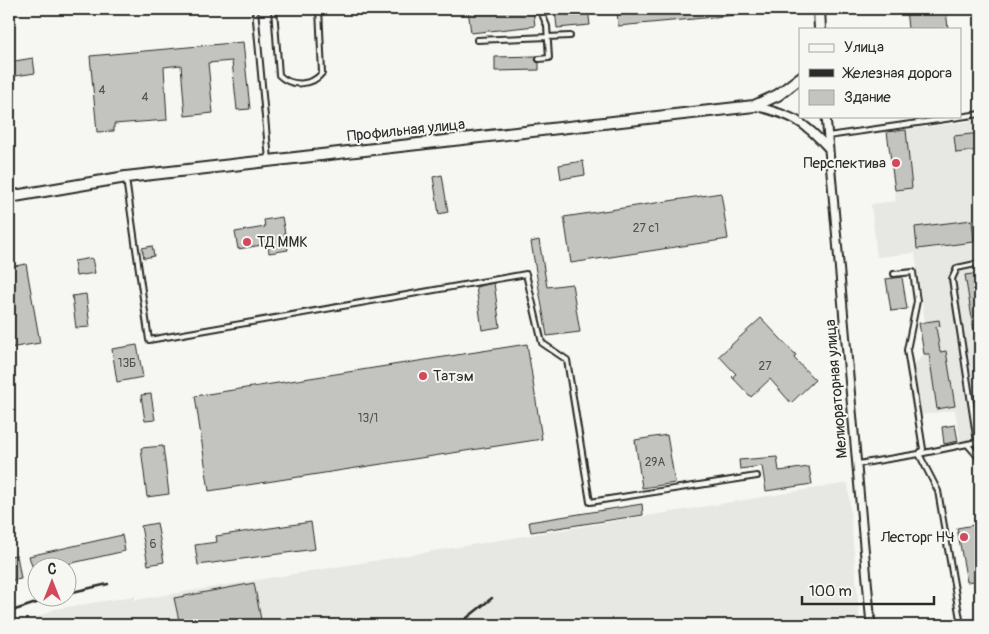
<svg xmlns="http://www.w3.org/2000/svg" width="989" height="634" font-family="Pangolin,sans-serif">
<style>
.built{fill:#e7e7e3}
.building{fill:#c3c3c0;stroke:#2b2b2b}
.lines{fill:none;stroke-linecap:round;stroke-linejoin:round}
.lane-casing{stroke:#2b2b2b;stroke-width:8}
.street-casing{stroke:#2b2b2b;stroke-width:11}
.secondary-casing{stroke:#2b2b2b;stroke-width:14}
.lane{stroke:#f6f6f2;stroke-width:4}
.street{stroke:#f6f6f2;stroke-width:7}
.secondary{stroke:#f6f6f2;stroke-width:10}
.rail{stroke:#2b2b2b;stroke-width:2.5}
.poi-dot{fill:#d1495b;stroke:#f6f6f2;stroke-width:2}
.labels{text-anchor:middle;stroke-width:4;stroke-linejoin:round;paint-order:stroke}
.number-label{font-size:12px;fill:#515150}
.street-label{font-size:15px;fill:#2b2b2b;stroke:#f6f6f2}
.poi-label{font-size:15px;fill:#2b2b2b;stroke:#f6f6f2;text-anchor:end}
</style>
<rect width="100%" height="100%" fill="#f6f6f2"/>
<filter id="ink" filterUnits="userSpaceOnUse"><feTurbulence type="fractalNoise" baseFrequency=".02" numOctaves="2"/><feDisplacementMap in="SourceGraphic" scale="10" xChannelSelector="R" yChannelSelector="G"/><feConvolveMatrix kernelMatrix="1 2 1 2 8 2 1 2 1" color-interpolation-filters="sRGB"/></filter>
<g filter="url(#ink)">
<path class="built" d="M980 120V457L961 445 955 410 913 416 906 374 924 354 919 323 925 322 915 253 877 257 871 204 896 201 887 132Z
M848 483 860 625H19L55 609 135 596V600Z"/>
<path class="building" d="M468 9H533L535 26 471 33Z
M555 9H588L590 25 557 28Z
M617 9H747V14L618 26Z
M906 9H946L948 29H908Z
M243 42 250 109 237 110 232 61 208 63 213 113 185 116 181 65 164 67 167 120 114 124V131L97 132 90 56Z
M537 56 535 60 539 63V70L495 71V57Z
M33 58 35 73 9 77V62Z
M906 130 912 188 895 190 887 132Z
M980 133V150L956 153 954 136Z
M583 161 585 175 561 179 559 165Z
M442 175 448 212 439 214 433 177Z
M721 193 728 239 571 263 564 217Z
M282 217 288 250 269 253 268 244 238 249 235 232 265 227 264 220Z
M972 220 974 242 917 249 915 227Z
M539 240 547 287 572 284 580 332 547 336 531 242Z
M152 246 154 256 144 258 142 248Z
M92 258 95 273 76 276 74 261Z
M26 264 40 343 9 348V267Z
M980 273V343H976L965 275Z
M902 277 907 309 891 311 886 279Z
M494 283 500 327 482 330 476 287Z
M86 294 90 327 76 328 72 296Z
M761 318 796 355 794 358 815 380 791 403 770 379 751 397 732 377 736 374 719 356Z
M939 320 940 326 936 327 940 352 946 351 955 406 937 409 929 354H924L919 323Z
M527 344 542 439 209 491 195 396Z
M137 345 143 377 117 382 112 349Z
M151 394 155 420 145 421 141 395Z
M955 425 958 441 944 444 942 427Z
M667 435 675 483 642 488 635 440Z
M163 446 169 494 147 497 141 448Z
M777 457 779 471 809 467 812 484 766 491 762 466 740 469 739 460Z
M642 504 643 515 531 532 529 522Z
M311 522 315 549 198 565 195 545 217 542 216 536Z
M157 523 164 562 148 565 141 526Z
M980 524V580L967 582 957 528Z
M122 535 125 551 59 566H32L29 556Z
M17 555 21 579 9 581V556Z
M254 583 262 625H180L174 598Z"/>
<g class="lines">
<defs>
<path id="lane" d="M255 9 269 160
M274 9 279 75C291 87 312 86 322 73L319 9
M477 40 570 36
M539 59 549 58 547 26 540 9
M828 136 980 114
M126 179 149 340 526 274 542 343 567 360 590 502 757 476
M894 274 913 272 917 301 907 350 923 449 919 454
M967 444 980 459
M919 454 938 491 961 625
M858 464 919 454 977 442 952 279 957 268 980 263"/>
<path id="street" d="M755 106C792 115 804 121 829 149
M826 116 871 625"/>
<path id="secondary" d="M819 9 820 29
M9 197 126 177 754 106 778 95 800 78"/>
</defs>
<use href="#lane" class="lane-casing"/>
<use href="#street" class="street-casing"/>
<use href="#secondary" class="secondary-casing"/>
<use href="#lane" class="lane"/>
<use href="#street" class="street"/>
<use href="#secondary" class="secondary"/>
<path class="rail" d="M68 593 108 584
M9 612 57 596
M458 625 492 598"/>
</g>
</g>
<g class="poi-dot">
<circle cx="896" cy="163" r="5"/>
<circle cx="247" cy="242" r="5"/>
<circle cx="423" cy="376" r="5"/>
<circle cx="964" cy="537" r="5"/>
</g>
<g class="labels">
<g class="number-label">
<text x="102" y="94">4</text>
<text x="145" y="101">4</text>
<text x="646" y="232">27 с1</text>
<text x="127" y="367">13Б</text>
<text x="765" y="370">27</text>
<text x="368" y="422">13/1</text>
<text x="655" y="466">29А</text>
<text x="153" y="548">6</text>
</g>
<g class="street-label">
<text transform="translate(406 130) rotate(-6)" y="5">Профильная улица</text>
<text transform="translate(836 389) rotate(-95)" y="5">Мелиораторная улица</text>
</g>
<g class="poi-label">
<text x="886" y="168">Перспектива</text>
<text x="257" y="247" text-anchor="start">ТД ММК</text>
<text x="433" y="381" text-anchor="start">Татэм</text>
<text x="954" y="542">Лесторг НЧ</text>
</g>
</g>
<rect width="989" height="634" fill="none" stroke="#f6f6f2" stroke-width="30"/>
<rect x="15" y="15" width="959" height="604" fill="none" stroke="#2b2b2b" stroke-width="2" filter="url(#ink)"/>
<rect x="799" y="28" width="162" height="90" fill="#f6f6f2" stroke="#a5a5a2"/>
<rect x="809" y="44" width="25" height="8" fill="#f6f6f2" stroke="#a5a5a2"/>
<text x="844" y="52" font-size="15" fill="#2b2b2b">Улица</text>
<rect x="809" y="69" width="25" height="8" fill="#2b2b2b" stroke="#a5a5a2"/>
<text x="844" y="78" font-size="15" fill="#2b2b2b">Железная дорога</text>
<rect x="809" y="90" width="25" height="15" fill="#c3c3c0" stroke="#a5a5a2"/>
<text x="844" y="102" font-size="15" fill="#2b2b2b">Здание</text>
<g transform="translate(52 582)"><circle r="24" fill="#f6f6f2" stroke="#a5a5a2"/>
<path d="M0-4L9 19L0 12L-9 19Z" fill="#d1495b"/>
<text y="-8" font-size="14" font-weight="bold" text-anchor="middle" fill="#2b2b2b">С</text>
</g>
<path d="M802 596v8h132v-8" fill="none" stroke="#2b2b2b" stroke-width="2.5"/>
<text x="809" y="596" font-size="15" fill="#2b2b2b" stroke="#f6f6f2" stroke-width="4" paint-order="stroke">100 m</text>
</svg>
